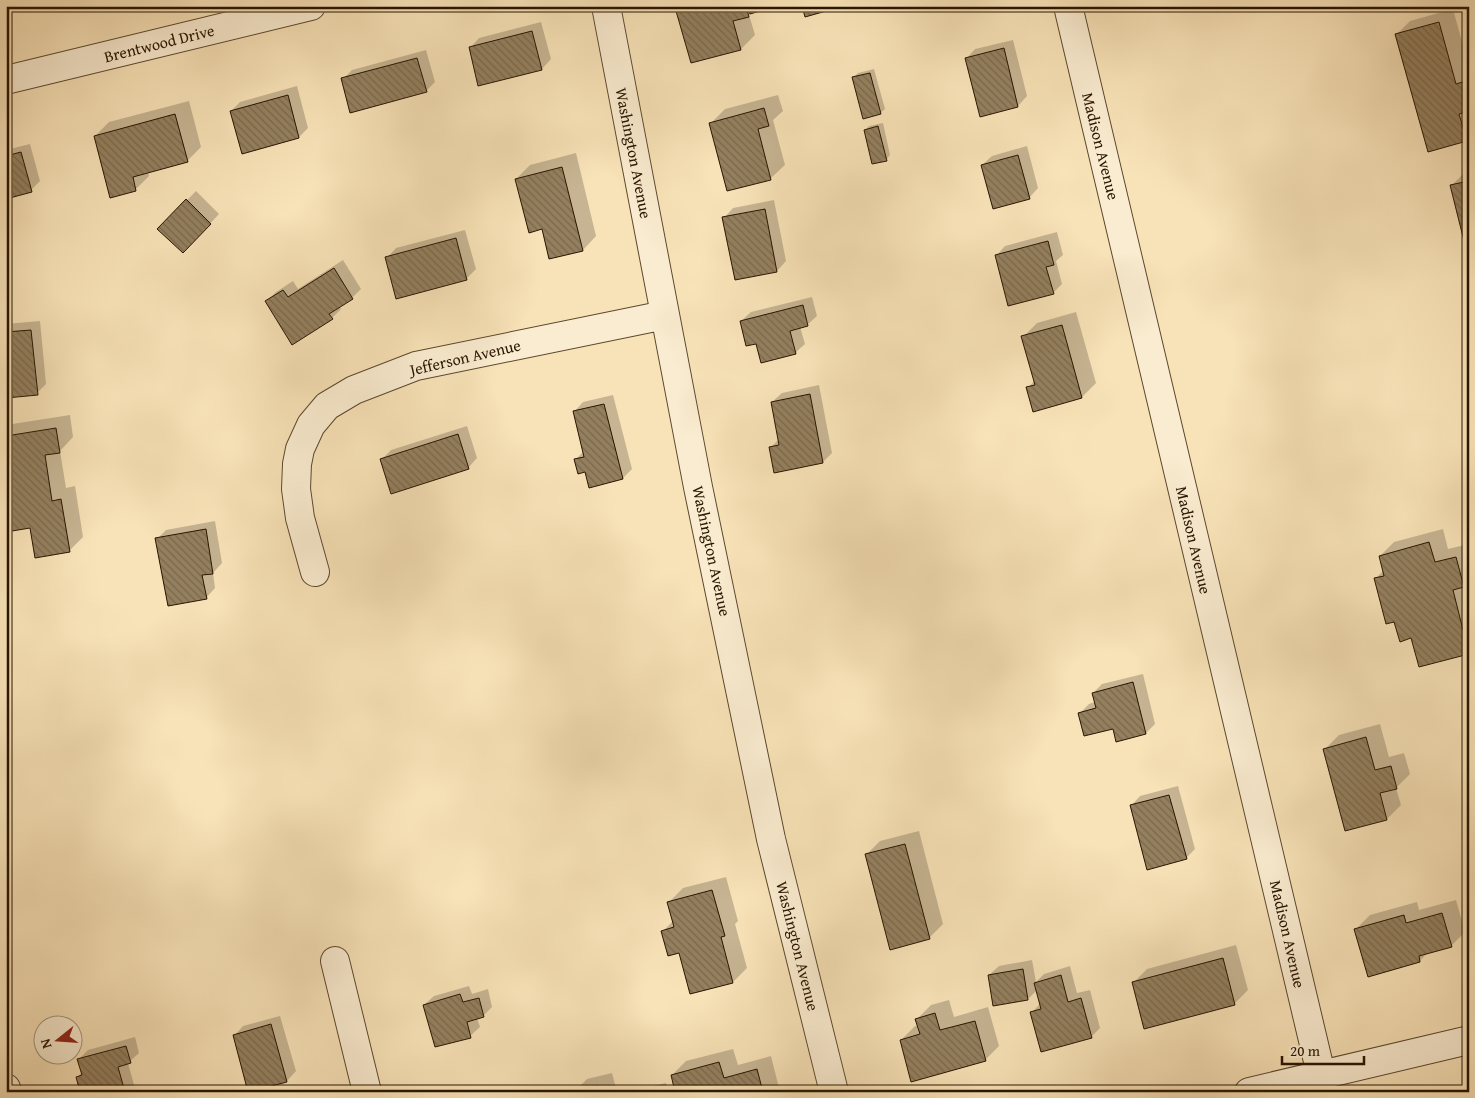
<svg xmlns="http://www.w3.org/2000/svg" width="1475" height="1098" font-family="'Gentium Book Plus',serif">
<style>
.shadow{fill:#0003}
.building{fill:url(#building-back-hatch);stroke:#281500}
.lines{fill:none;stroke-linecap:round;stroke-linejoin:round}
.minor-casing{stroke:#5c482e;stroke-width:30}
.minor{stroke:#faecd0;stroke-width:28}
.labels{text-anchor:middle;stroke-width:4;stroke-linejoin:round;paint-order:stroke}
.street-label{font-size:16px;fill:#281500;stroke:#faecd0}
</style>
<defs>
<pattern id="building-back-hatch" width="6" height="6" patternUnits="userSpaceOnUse" patternTransform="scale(1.25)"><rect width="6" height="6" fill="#94805f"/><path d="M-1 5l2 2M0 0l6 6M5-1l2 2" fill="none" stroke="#79684c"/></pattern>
</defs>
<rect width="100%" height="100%" fill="#f8e2b7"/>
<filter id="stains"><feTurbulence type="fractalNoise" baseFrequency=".004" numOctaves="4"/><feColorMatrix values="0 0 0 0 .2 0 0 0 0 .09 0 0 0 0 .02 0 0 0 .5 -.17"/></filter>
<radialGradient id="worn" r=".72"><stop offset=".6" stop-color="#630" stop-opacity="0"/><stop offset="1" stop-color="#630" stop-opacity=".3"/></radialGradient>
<path class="shadow" d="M682 6H770L753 12 749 15 755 35 741 49 678 11Z
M1453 9 1469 67V137L1466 140 1396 35 1410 21Z
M541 22 551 59 542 69 470 48 479 38Z
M1013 40 1027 96 1018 106 981 115 966 59 975 49Z
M426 50 435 82 426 91 343 79 352 70Z
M874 69 885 109 880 113 853 78 858 73Z
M297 86 308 128 299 137 231 111 240 102Z
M778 95 783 111 773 120 785 165 771 178 728 190 711 123 725 109Z
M189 101 201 147 187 161 148 172 149 176 135 190 95 136 109 122Z
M883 123 890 155 886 160 865 130 869 126Z
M30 144 40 181 31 190 8 197 9 201 6 204V150Z
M1027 146 1038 188 1029 198 982 165 992 156Z
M576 153 596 236 583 250 542 228 516 179 530 165Z
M1469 171V255L1451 186 1465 172Z
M196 191 219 214 192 243 159 229Z
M774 200 786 261 777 271 736 279 724 218 733 208Z
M465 230 476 269 467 278 397 297 387 258 396 248Z
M1057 232 1063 255 1056 261 1062 284 1053 293 996 256 1005 246Z
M343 260 361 289 352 298 339 307 341 309 332 318 266 302 276 292 293 281 298 289Z
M812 297 817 316 807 325 800 327 805 344 795 353 757 342 741 321 751 312Z
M1076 312 1096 383 1082 397 1028 388 1035 380 1023 337 1037 323Z
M40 321 46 384 37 393 6 396V324Z
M819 385 832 453 823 462 770 448 779 439 772 402 782 393Z
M613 395 632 469 623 478 586 471 575 460 584 451 574 412 583 402Z
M70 415 73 437 60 451 66 488 75 486 83 537 69 551 31 526 6 530V492L8 491 6 425Z
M467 426 477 458 468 468 381 460 391 450Z
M215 521 222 563 213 573 215 588 206 598 157 539 166 530Z
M1443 529 1448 549 1469 544V653L1412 637 1395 620 1375 579 1384 570 1380 556 1394 542Z
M1143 674 1155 724 1146 733 1117 740 1114 727 1080 713 1089 704 1095 702 1093 693 1102 684Z
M1380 724 1389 757 1404 753 1410 774 1396 788 1401 805 1387 819 1346 829 1325 749 1339 735Z
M1178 786 1195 849 1186 858 1131 806 1140 796Z
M919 831 943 924 929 938 866 855 880 841Z
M726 877 738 921 735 924 747 968 733 982 691 993 680 951 663 931 674 920 669 902 683 888Z
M1456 900 1465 932 1451 946 1428 952 1420 961 1356 929 1370 915 1417 902 1419 910Z
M1236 945 1248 990 1234 1004 1133 983 1147 969Z
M1032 960 1036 982 1044 974 1070 966 1077 993 1090 990 1100 1028 1091 1037 1032 1012 1041 1003 1037 990 1028 999 989 975 999 966Z
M469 986 472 994 488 989 492 1007 483 1016 477 1018 480 1027 470 1036 424 1005 434 996Z
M949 1000 954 1017 988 1007 999 1046 985 1060 901 1040 915 1026 919 1025 917 1019 931 1005Z
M280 1016 296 1071 287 1081 234 1036 243 1026Z
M135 1037 139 1053 128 1063 136 1092H81L77 1078 82 1072 79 1059 88 1050Z
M733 1049 738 1065 771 1056 780 1092H677L672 1075 686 1061Z
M612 1073 617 1092H574L587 1079Z
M666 1083 668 1092H627Z"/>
<path class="building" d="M692 6H746L749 17 733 21 741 50 691 63 676 11Z
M748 6H769L770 8 750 14Z
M802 6H844L805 17Z
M1439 22 1456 84 1469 80V111L1459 114 1467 141 1428 152 1395 34Z
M532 31 542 70 478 86 469 47Z
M1004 48 1018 107 980 117 965 58Z
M417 58 427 92 350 113 341 78Z
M870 73 881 114 863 119 852 77Z
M288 95 299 138 242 154 230 111Z
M764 108 769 126 758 129 771 180 727 191 709 123Z
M175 114 188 162 133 177 136 191 110 198 94 136Z
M878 126 887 161 872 164 864 130Z
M21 152 32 192 6 199V156Z
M1018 155 1030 199 993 209 981 165Z
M562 167 583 251 549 259 542 229 529 233 515 179Z
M1469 181V257H1468L1450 185Z
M186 199 211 224 183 253 157 229Z
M765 209 777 272 735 280 722 217Z
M456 238 467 280 396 299 385 257Z
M1048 241 1054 265 1046 267 1054 294 1008 306 995 255Z
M334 268 353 299 329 314 333 319 292 345 265 301 283 290 288 297Z
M803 305 808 326 790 331 796 354 761 363 756 344 746 346 740 321Z
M1062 325 1082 398 1033 412 1026 387 1035 385 1021 336Z
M31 330 38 395 6 398V332Z
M810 394 823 463 774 473 769 447 779 445 771 402Z
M604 404 623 479 589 488 585 472 578 474 574 459 584 457 573 411Z
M56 428 60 453 45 455 52 501 61 499 70 552 35 558 30 528 6 532V502H9L6 482V436Z
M458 434 469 469 391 494 380 459Z
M206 529 213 574 202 575 207 599 168 606 155 538Z
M1429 542 1435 562 1456 557 1464 587 1453 590 1469 654 1419 667 1411 638 1400 642 1394 622 1386 624 1374 578 1384 576 1379 556Z
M1133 682 1146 734 1116 742 1113 729 1084 736 1078 713 1096 708 1092 693Z
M1366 737 1375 770 1391 766 1397 789 1380 793 1387 820 1345 831 1323 749Z
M1169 795 1187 859 1147 870 1130 805Z
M905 844 930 939 890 950 865 854Z
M712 890 725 936 721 937 733 983 690 994 679 953 668 956 661 931 674 927 667 902Z
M1442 913 1452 947 1419 956 1420 962 1368 977 1354 929 1404 915 1406 923Z
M1223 958 1235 1005 1144 1029 1132 982Z
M1023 969 1028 1000 993 1006 988 975Z
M1061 975 1068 1002 1081 998 1092 1038 1041 1052 1030 1012 1041 1009 1034 983Z
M460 994 463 1002 479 998 484 1017 467 1022 471 1038 435 1047 423 1005Z
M935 1013 940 1030 975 1021 986 1061 911 1082 900 1040 920 1034 915 1019Z
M271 1024 287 1082 248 1092 233 1035Z
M126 1046 131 1063 118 1067 125 1092H80L76 1077 82 1075 77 1059Z
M719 1062 724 1078 757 1069 763 1092H675L671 1075Z
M598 1086 599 1092H574Z"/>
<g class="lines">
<defs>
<path id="minor" d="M606 6 698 487 771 839 834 1092
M1068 6 1321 1074
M6 80 311 6
M315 572 300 518 296 489 297 464 300 449 311 425 327 406 354 390 416 366 665 315
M335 961 367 1092
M6 1088 7 1092
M1249 1092 1469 1040"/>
</defs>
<use href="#minor" class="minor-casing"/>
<use href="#minor" class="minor"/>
</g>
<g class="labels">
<g class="street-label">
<text transform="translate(159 43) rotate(-14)" y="6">Brentwood Drive</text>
<text transform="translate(1101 146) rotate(76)" y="6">Madison Avenue</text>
<text transform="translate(634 153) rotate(79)" y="6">Washington Avenue</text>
<text transform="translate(465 357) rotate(-13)" y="6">Jefferson Avenue</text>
<text transform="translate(1194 540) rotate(77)" y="6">Madison Avenue</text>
<text transform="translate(712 551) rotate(78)" y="6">Washington Avenue</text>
<text transform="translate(1288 934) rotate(77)" y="6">Madison Avenue</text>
<text transform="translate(798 946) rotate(76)" y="6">Washington Avenue</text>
</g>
</g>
<rect width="1475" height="1098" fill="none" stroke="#f8e2b7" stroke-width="25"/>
<rect x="8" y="8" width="1460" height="1083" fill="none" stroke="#281500" stroke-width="2.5"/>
<rect x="12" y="12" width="1450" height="1073" fill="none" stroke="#281500"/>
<g transform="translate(58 1040) rotate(253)"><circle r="24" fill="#faecd0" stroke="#a6967d"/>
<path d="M0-4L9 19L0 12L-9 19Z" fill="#8f2418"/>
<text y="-8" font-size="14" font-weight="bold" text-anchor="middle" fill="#281500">N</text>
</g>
<path d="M1282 1056v8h82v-8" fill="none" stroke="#281500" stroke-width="2.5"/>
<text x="1290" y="1056" font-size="15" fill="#281500" stroke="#faecd0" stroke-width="4" paint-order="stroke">20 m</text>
<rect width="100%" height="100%" filter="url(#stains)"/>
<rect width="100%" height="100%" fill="url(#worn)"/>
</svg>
